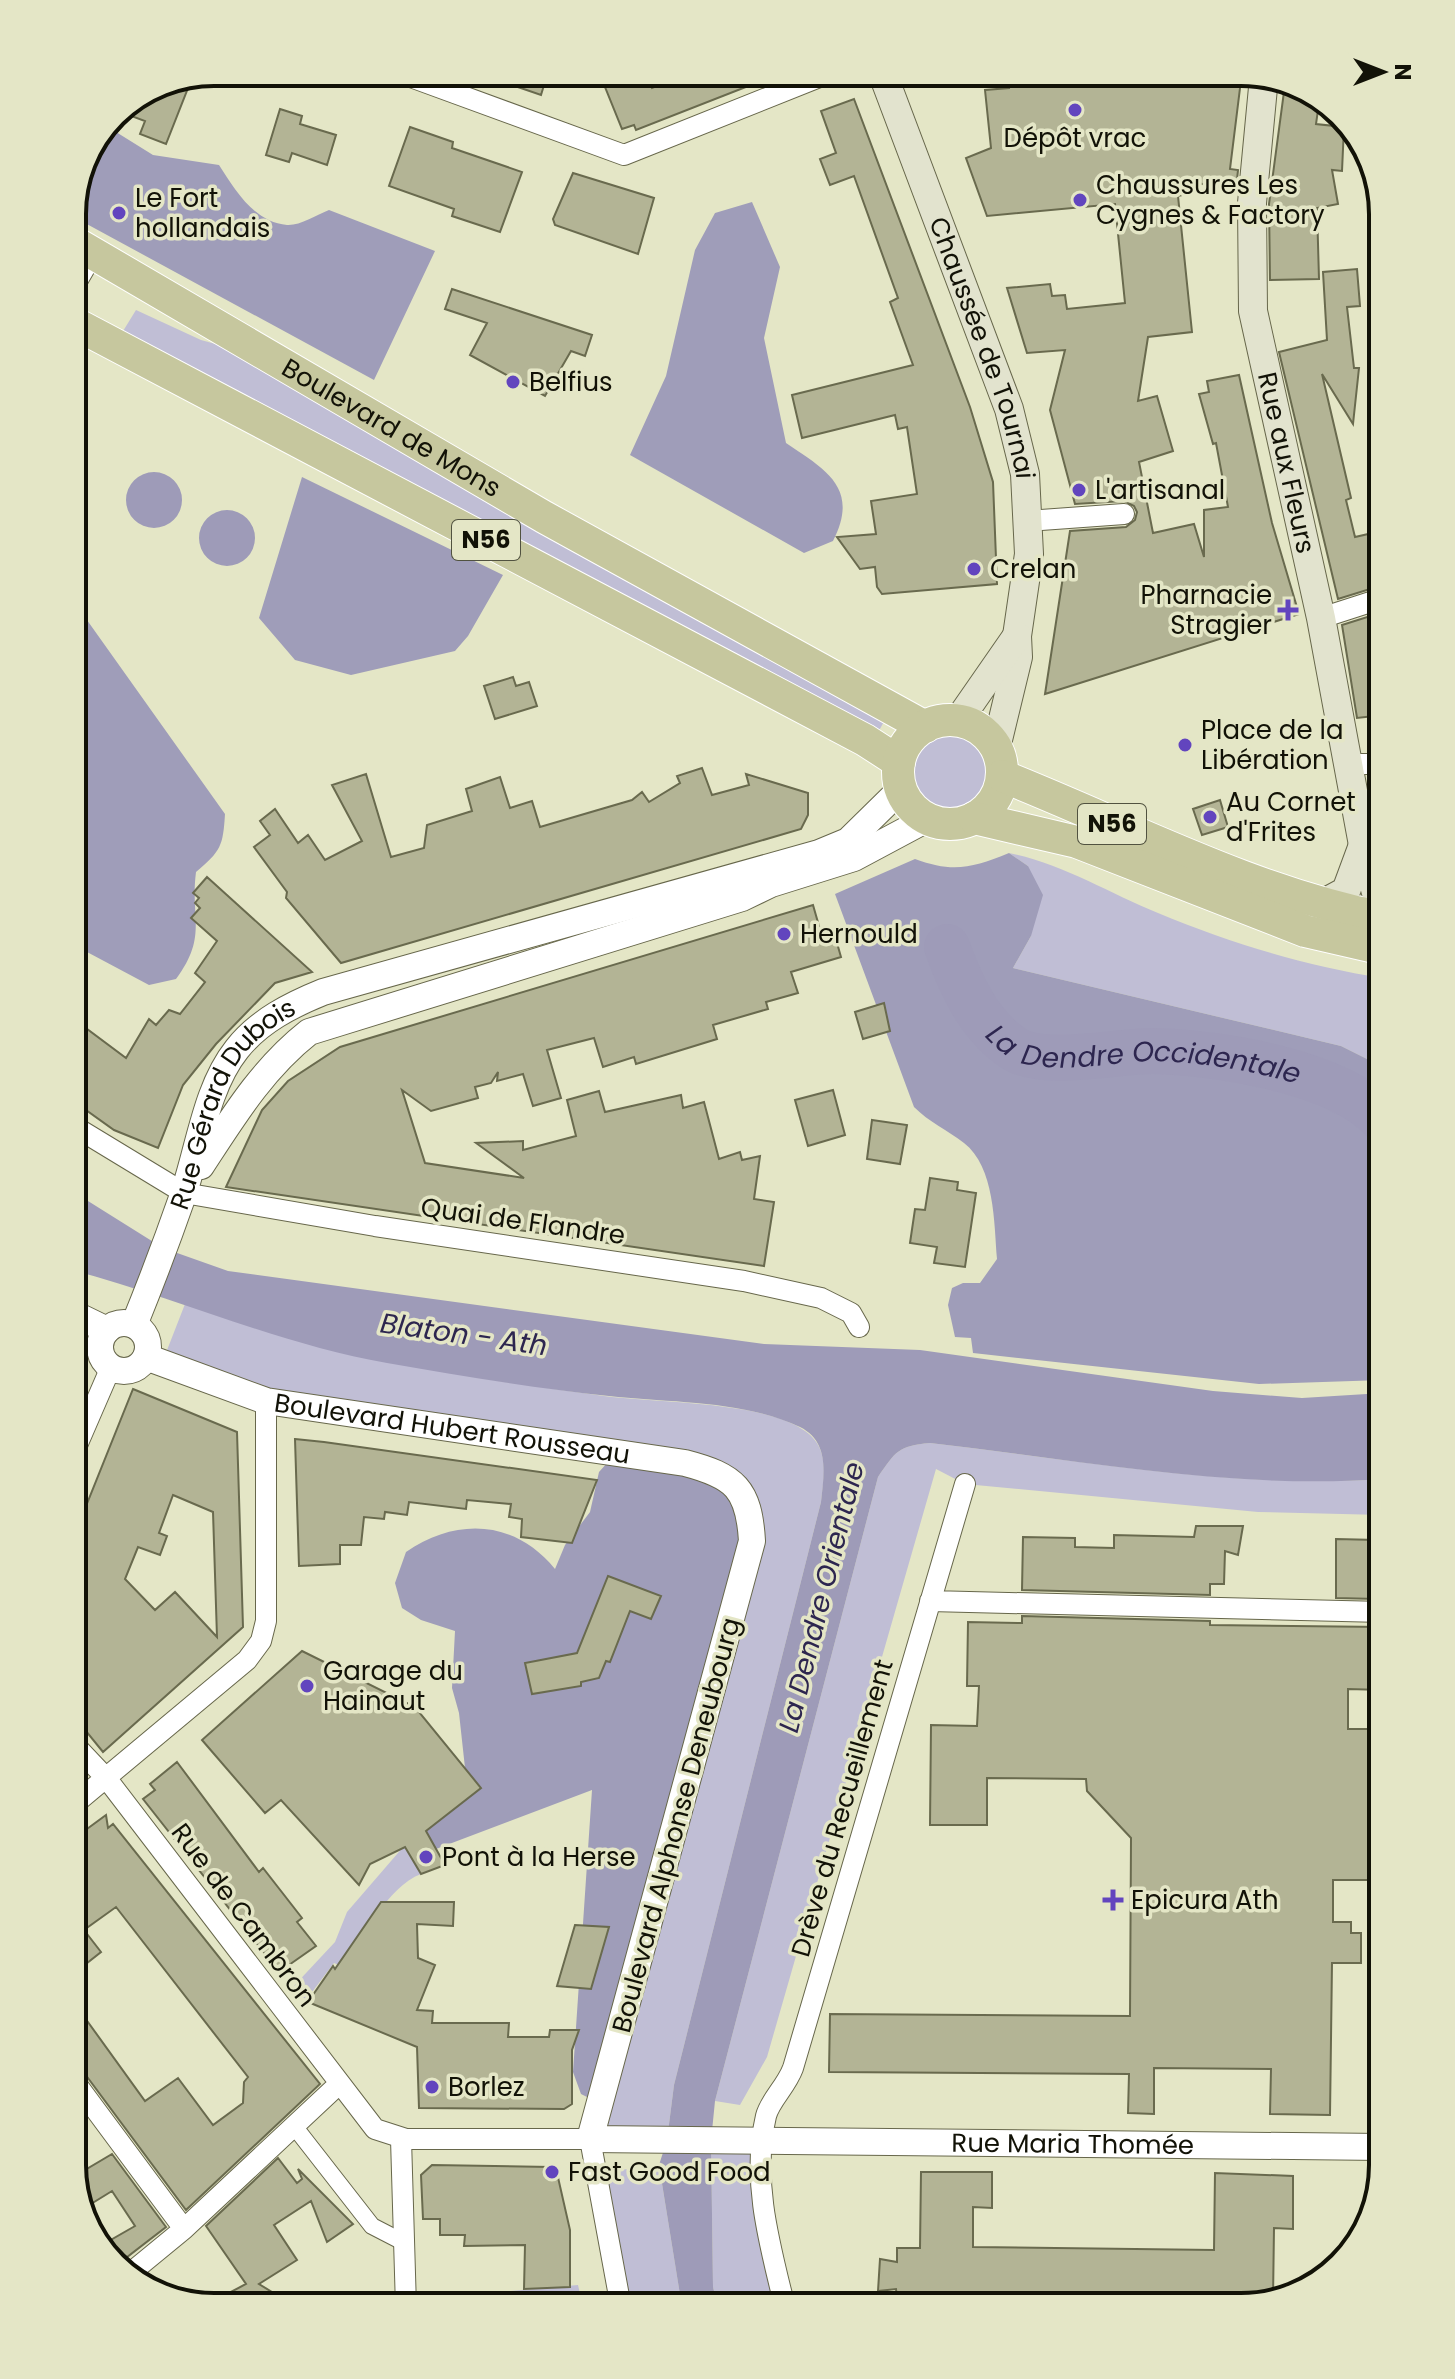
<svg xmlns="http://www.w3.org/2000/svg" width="1455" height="2379" font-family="Poppins,sans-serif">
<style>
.green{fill:#c0bed5}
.forest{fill:#9f9db9}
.water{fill:#9e9bb8}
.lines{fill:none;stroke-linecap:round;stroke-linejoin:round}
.river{stroke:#9e9bb8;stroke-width:46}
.building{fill:#b3b495;stroke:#696a4e;stroke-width:2;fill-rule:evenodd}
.pedestrian-casing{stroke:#67674b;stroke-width:18}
.minor-casing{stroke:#67674b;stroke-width:22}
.tertiary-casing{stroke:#67674b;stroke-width:28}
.secondary-casing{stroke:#67674b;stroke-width:30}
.primary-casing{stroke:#fff;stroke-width:34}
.pedestrian{stroke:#fff;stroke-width:16}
.minor{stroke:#fff;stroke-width:20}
.tertiary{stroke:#fff;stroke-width:26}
.secondary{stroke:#e2e3ce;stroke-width:28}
.primary{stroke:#c6c79e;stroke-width:32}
.poi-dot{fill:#6245be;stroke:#e4e6c6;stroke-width:3}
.labels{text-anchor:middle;stroke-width:7;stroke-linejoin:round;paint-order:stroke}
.shield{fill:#e4e6c6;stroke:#515240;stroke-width:2}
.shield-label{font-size:24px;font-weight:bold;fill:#121207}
.poi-label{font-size:26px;fill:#121207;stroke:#e4e6c6;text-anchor:start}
.street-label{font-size:26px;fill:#121207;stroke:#e4e6c6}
.water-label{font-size:28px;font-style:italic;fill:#2d264f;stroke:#e4e6c6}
.rim{fill:none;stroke:#121207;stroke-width:4}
</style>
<rect width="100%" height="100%" fill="#e4e6c6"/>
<path class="green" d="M136 310 201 340 241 351 887 716 875 738 120 336Z
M914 771a37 37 0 1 1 74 0a37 37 0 1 1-74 0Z
M1009 853C1061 863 1109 893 1158 913 1230 943 1306 966 1383 978V1067L1341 1046 1013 968 1031 936 1028 866Z
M185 1304C320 1354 461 1377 604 1396 657 1403 763 1401 805 1431 830 1448 824 1476 821 1502L674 2085 667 2140 593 2139 735 1486 266 1401 162 1363Z
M930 1443C1079 1460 1233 1489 1383 1479V1515L1258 1512 965 1484 936 1469 767 2057 740 2105 715 2101 878 1477C896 1451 898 1446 930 1443Z
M404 1846 421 1874C387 1887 363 1938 343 1967L334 1963 306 2000 292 1988 335 1942 347 1912Z
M711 2141H762L785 2307H718L713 2287Z
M659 2165 682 2307H630L605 2183 612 2171Z
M578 2285 583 2307H456L455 2296Z"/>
<path class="forest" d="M108 127 153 155 219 165C235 190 254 222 287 225 299 226 317 215 329 210L435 251 374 380 72 216V205Z
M752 202 780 267 764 338 786 443C826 470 860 488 833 541L804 553 630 455 666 376 695 250 715 213Z
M302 477 503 575 468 636 455 651 351 675 295 660 259 618Z
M72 599 225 814C223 846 221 851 196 872 190 918 208 936 176 979L149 985 72 944Z
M1009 853 1028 866 1043 895 1031 936 1013 968 1341 1046 1383 1067V1380L1259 1384 973 1353 971 1338 955 1337 948 1305 952 1288 963 1283H980L997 1259C994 1223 995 1167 964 1143 947 1130 929 1122 914 1107L835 894 915 859C953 873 972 868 1009 853Z
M618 1451 685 1463 750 1508 591 2099 581 2094 573 2072 592 1790 436 1849 425 1829 467 1786 459 1713 452 1688 455 1631 421 1620 402 1608 395 1583 406 1552C457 1517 515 1520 555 1569L565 1545 590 1512 599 1472Z"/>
<path class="water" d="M126 500a28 28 0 1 1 56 0a28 28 0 1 1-56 0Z
M199 538a28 28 0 1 1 56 0a28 28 0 1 1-56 0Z
M72 1191 163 1248 228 1271 764 1344 920 1350 1213 1391 1302 1398 1383 1393V1479C1233 1490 1079 1460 930 1443 898 1446 896 1451 878 1477L715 2101 711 2141 713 2287 718 2307H682L659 2165 667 2140 674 2085 821 1502C824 1474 830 1442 800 1427 744 1400 670 1403 609 1396 535 1388 460 1376 387 1363 278 1344 178 1298 72 1270Z"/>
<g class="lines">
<path class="river" id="s1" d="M947 947C961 985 978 1024 1013 1048 1042 1068 1117 1051 1152 1051 1216 1052 1338 1071 1383 1120"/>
</g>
<path class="building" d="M484 72H548L541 95 483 75Z
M611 72H646L652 88 692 72 779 74 636 130 634 125 622 129 603 82 613 78Z
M1007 72H1242L1230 169 1238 170 1236 189 1189 182 1187 194 1178 196 1192 332 1148 337 1138 401 1157 396 1173 451 1139 462 1153 533 1194 524 1204 557V510L1228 507 1216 443 1213 444 1199 394 1209 392 1207 381 1239 375 1272 523 1299 614 1045 694 1070 531 1126 527 1135 520 1137 512 1134 506 1124 501 1075 504 1050 410 1065 350 1027 353 1007 288 1050 284 1052 296 1065 295 1067 309 1125 303 1115 204 987 216 966 158 991 148 985 90 1009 88Z
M170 81 188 88 166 144 140 134 145 121 118 111 160 83Z
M1285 84 1320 96 1316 124 1344 127 1342 171 1332 170 1338 204 1317 208 1319 279 1270 280 1269 204Z
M854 99 970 407 993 482 997 584 882 594 877 587 875 567 860 569 837 537 876 534 871 501 917 494 907 427 898 429 895 415 802 438 792 395 913 365 890 302 898 298 854 176 830 185 820 159 836 153 821 111Z
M280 109 302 116 300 124 336 135 327 165 292 153 289 162 266 155Z
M410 127 453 142 452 148 522 172 500 232 452 216 454 209 389 186Z
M573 173 654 198 638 254 555 225 553 219Z
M1357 269 1360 306 1347 307 1354 368H1359L1353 424 1322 374 1351 498 1346 500 1355 537 1377 532 1383 553V585L1338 599 1279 352 1327 340 1323 272Z
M452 289 592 335 585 356 571 351 545 396 470 355 487 323 445 309Z
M1383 612V715L1357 718 1342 625Z
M513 677 516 686 529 682 537 706 495 719 484 686Z
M702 768 712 795 749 785 746 774 808 793V815L801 829 341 963 286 898 287 892 254 847 270 835 260 821 275 809 298 843 308 835 325 860 362 841 332 785 366 774 391 857 424 848 427 825 472 811 466 789 500 777 510 808 532 801 540 827 632 800 642 792 649 802 680 783 677 776Z
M1220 800 1228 827 1202 835 1193 809Z
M207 877 312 972 275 983 216 1044 183 1085 158 1148 114 1130 72 1100V1042L83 1026 126 1058 149 1019 156 1025 169 1010 180 1014 205 982 195 973 217 941 191 918 200 908 195 903 199 898 193 893Z
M813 905 823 940 835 936 841 957 791 972 798 993 766 1002 768 1009 713 1025 717 1039 636 1064 634 1057 603 1067 594 1038 547 1050 561 1098 533 1106 523 1074 497 1081 498 1072 491 1083 475 1087 478 1098 431 1111 402 1090 425 1163 524 1178 476 1143 523 1141V1150L576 1136 567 1100 599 1091 605 1112 681 1095 683 1108 704 1102 719 1159 740 1152 742 1160 760 1156 754 1199 774 1202 764 1266 226 1187 262 1110 288 1081 340 1047Z
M884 1003 890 1031 863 1039 855 1012Z
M833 1090 845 1135 808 1146 795 1100Z
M872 1120 907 1125 900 1164 867 1159Z
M930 1178 958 1182 957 1190 976 1193 965 1267 934 1263 937 1247 910 1243 915 1209 925 1210Z
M133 1389 237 1432 243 1627 103 1752 72 1714V1541ZM173 1495 213 1512 217 1637 175 1592 155 1610 125 1579 138 1547 160 1555 167 1536 159 1533Z
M295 1439 324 1442 597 1480 572 1543 521 1537 522 1519 509 1517 511 1504 467 1500 466 1509 409 1502 407 1515 385 1512 384 1519 364 1517 361 1545H340V1564L299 1566Z
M1196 1526H1243L1238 1555 1225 1551 1224 1584H1210V1595L1022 1590 1023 1537 1075 1538V1547L1114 1548V1535L1194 1537Z
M1336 1539 1377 1540V1599L1336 1598Z
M608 1576 661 1596 651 1619 630 1611 610 1662 606 1661 599 1678 581 1682V1686L532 1694 525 1663 577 1653Z
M1022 1616 1210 1621V1625L1383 1627V1690L1348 1689V1729H1371V1747H1383V1778H1371L1370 1880H1333V1922H1351V1933H1361V1963H1332L1330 2115 1270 2114 1271 2069 1154 2068V2114L1128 2113 1129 2074 829 2072 830 2014 1130 2016 1131 1838 1087 1791 1086 1779 987 1778V1825H930L931 1725 977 1726 979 1686H967L968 1622 1022 1623Z
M302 1651 415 1707 481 1788 426 1831 445 1865 421 1874 405 1847 370 1864 359 1885 281 1800 265 1813 202 1740Z
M177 1762 259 1872 263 1868 302 1918 297 1922 316 1946 279 1972 143 1799 155 1790 150 1784Z
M106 1815 108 1828 113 1824 320 2084 186 2210 82 2070 72 2065V2000L145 2101 178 2078 213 2125 243 2103 244 2082 248 2077 116 1907 84 1930 101 1952 72 1975V1840Z
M381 1902H454L453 1926 417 1924 418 1958 435 1965 417 2010 433 2011 432 2023H509L508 2037H549L550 2030H579L572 2050V2104L564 2109 419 2108 417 2047 308 2002 333 1966 335 1969Z
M575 1925 609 1927 591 1989 557 1986Z
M112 2154 166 2227 118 2264 102 2245 135 2226 112 2191 86 2207 75 2176Z
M278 2158 297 2183 302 2179 298 2169 353 2224 327 2242 311 2201 274 2225 297 2260 259 2284 296 2307 204 2306 246 2284 206 2226Z
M432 2165 551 2167 557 2173 570 2230V2287L524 2289 525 2245 464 2246 465 2235H440V2219H423L421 2175Z
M921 2172H992V2208L973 2207V2247L1214 2250 1215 2173 1293 2176V2229L1274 2228 1273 2299 1241 2307H898L896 2289 878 2291 880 2259 897 2262V2248H920Z"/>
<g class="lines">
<defs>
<path id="pedestrian" d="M294 2126 372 2226 403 2242"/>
<path id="minor" d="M397 72 624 155 832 72
M72 290 94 252
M1027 521 1124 514
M1321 618 1383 598
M1348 764H1383
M72 1125 184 1193 375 1226 744 1281 821 1298 851 1313 859 1327
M72 1457 111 1367
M930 1601 1383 1612
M72 1742 107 1779 375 2129 406 2139H590L621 2307
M72 1806 247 1660 261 1641 266 1621V1401
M72 2078 184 2229
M401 2139 406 2307
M128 2275 184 2229 339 2084
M785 2307C770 2246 751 2180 766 2116 770 2100 786 2087 793 2068L965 1484"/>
<g id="tertiary">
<path d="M201 1166C233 1117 262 1069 309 1032L742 898 771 884 854 858 927 819"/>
<path d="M72 1313 107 1330"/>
<circle cx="124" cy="1347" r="24"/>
<path id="s2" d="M134 1325C151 1283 167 1241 182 1198 199 1150 205 1089 237 1049 259 1021 291 1005 323 992L819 853 848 841 901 789"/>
<path id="s3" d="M146 1357 266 1401 685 1463C735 1476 749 1489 752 1541L590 2139 1383 2147"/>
</g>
<g id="secondary">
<path id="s4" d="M882 72 1009 409 1025 474 1029 554 1017 636 1018 657 996 748"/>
<path id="s5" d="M1264 77 1252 203 1253 311 1321 618 1363 845 1383 918 1381 928 1372 933"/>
<path d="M958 721 1017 636"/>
<path d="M1322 904 1346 891 1363 845"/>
</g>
<g id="primary">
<path id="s6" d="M72 241 544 517 925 727"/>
<path d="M72 322 865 740 899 762"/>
<circle cx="950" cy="772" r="52"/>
<path d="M1002 776C1128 826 1249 891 1383 918"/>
<path d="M974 818 1077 842 1305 931 1383 949"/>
</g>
</defs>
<use href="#pedestrian" class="pedestrian-casing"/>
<use href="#minor" class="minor-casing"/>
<use href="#tertiary" class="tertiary-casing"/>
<use href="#secondary" class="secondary-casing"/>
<use href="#primary" class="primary-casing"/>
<use href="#pedestrian" class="pedestrian"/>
<use href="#minor" class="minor"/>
<use href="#tertiary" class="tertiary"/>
<use href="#secondary" class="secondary"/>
<use href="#primary" class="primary"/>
</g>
<g class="poi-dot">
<circle cx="1075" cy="110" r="8"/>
<circle cx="1080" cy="200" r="8"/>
<circle cx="119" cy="213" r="8"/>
<circle cx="513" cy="382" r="8"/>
<circle cx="1079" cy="490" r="8"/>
<circle cx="974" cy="569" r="8"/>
<path d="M1284 598h8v8h8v8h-8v8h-8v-8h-8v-8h8z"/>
<circle cx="1185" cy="745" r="8"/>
<circle cx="1210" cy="817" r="8"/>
<circle cx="784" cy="934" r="8"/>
<circle cx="307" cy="1686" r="8"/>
<circle cx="426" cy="1857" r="8"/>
<path d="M1109 1888h8v8h8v8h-8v8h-8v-8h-8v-8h8z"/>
<circle cx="432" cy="2087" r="8"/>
<circle cx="552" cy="2172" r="8"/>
</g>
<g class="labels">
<g class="shield">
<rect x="452" y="520" width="68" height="40" rx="6"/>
<rect x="1078" y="804" width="68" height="40" rx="6"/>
</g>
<g class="shield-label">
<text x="486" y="548">N56</text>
<text x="1112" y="832">N56</text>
</g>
<g class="poi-label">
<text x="1075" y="147" text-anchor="middle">Dépôt vrac</text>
<text x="1096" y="194">Chaussures Les<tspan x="1096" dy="30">Cygnes &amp; Factory</tspan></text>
<text x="135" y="207">Le Fort<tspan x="135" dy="30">hollandais</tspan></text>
<text x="529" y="391">Belfius</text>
<text x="1095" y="499">L'artisanal</text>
<text x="990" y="578">Crelan</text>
<text x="1272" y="604" text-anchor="end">Pharnacie<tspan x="1272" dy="30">Stragier</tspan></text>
<text x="1201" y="739">Place de la<tspan x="1201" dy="30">Libération</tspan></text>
<text x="1226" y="811">Au Cornet<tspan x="1226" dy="30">d'Frites</tspan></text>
<text x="800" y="943">Hernould</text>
<text x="323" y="1680">Garage du<tspan x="323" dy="30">Hainaut</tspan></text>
<text x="442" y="1866">Pont à la Herse</text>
<text x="1131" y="1909">Epicura Ath</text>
<text x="448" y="2096">Borlez</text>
<text x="568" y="2181">Fast Good Food</text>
</g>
<g class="street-label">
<text dy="9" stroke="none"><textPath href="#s4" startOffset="294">Chaussée de Tournai</textPath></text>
<text dy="9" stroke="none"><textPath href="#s6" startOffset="370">Boulevard de Mons</textPath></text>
<text dy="9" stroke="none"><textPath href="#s5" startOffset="390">Rue aux Fleurs</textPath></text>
<text dy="9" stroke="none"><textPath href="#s2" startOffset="246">Rue Gérard Dubois</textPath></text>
<text transform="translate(523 1221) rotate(8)" y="9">Quai de Flandre</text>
<text dy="9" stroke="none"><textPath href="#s3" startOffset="316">Boulevard Hubert Rousseau</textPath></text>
<text transform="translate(842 1808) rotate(-74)" y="9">Drève du Recueillement</text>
<text transform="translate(676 1825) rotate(-75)" y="9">Boulevard Alphonse Deneubourg</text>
<text transform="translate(244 1915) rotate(53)" y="9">Rue de Cambron</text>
<text dy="9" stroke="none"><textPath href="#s3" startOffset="1768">Rue Maria Thomée</textPath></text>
</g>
<g class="water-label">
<text dy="10" stroke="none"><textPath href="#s1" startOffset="254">La Dendre Occidentale</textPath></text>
<text transform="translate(464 1334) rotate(8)" y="10">Blaton - Ath</text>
<text transform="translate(821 1597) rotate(-76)" y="10">La Dendre Orientale</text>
</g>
</g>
<path d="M0 0H1455V2379H0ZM214 86H1241A128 128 0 0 1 1369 214V2165A128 128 0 0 1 1241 2293H214A128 128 0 0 1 86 2165V214A128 128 0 0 1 214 86Z" fill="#e4e6c6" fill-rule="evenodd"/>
<path class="rim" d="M214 86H1241A128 128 0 0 1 1369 214V2165A128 128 0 0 1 1241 2293H214A128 128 0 0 1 86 2165V214A128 128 0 0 1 214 86Z"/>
<g transform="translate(1383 72) rotate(90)" stroke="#e4e6c6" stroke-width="6" paint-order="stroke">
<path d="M0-6L14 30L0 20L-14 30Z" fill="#121207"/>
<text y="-12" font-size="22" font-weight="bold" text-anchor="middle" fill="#121207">N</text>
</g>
</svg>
